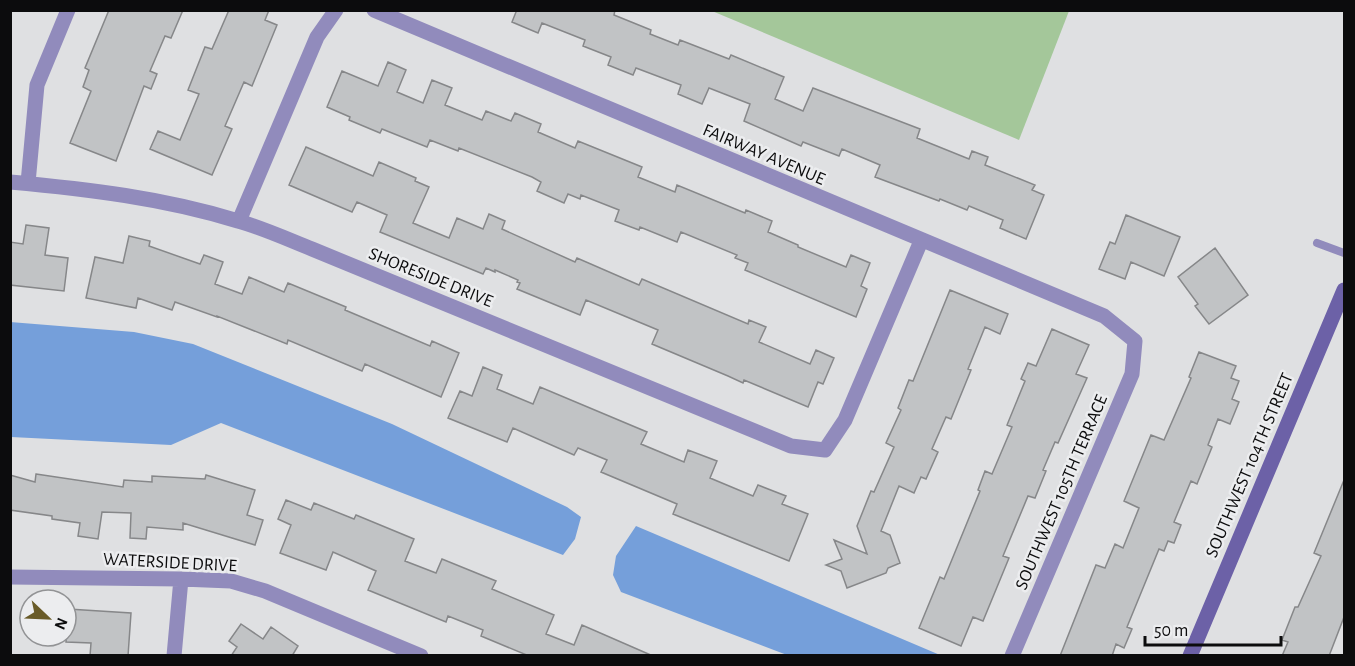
<svg xmlns="http://www.w3.org/2000/svg" width="1355" height="666" font-family="'Alegreya Sans',sans-serif">
<style>
.green{fill:#a4c79a}
.water{fill:#759fda}
.building{fill:#c1c3c5;stroke:#868789;stroke-width:1.5}
.lines{fill:none;stroke-linecap:round;stroke-linejoin:round}
.lane{stroke:#918bbc;stroke-width:8}
.street{stroke:#918bbc;stroke-width:15}
.secondary{stroke:#6c61a7;stroke-width:15}
.labels{text-anchor:middle;stroke-width:5;stroke-linejoin:round;paint-order:stroke}
.street-label{font-size:18px;fill:#0c0c0d;stroke:#ecedef}
</style>
<rect width="100%" height="100%" fill="#dfe0e2"/>
<path class="green" d="M712 11H1069L1019 140Z"/>
<path class="water" d="M10 322 134 332 193 344 392 424 567 507 581 517 575 539 563 555 221 423 171 445 11 437Z
M636 526 940 655H787L621 592 613 575 616 556Z"/>
<path class="building" d="M109 10H183L171 38 165 36 150 71 157 74 151 89 144 86 116 161 70 143 91 91 83 87 89 70 85 68Z
M229 10H269L265 20 277 25 252 86 244 82 225 126 232 129 212 175 150 149 158 131 180 140 199 94 188 90 205 47 212 49Z
M514 10H615L614 15 651 30 650 34 678 45 680 40 729 59 731 55 784 77 775 99 803 111 813 88 920 129 917 138 969 159 972 151 988 157 985 165 1035 185 1032 190 1044 195 1026 239 1000 228 1003 220 969 206 967 210 940 199 939 201 875 177 880 165 842 149 839 156 803 142 801 146 744 121 750 104 709 88 702 104 678 94 681 85 636 68 633 75 608 65 611 57 583 46 585 40 542 23 538 33 512 22 516 12Z
M388 62 406 70 397 92 423 103 432 80 452 88 445 105 482 120 486 111 511 121 515 113 541 124 538 132 575 148 578 141 642 167 638 177 675 192 677 185 745 213 746 210 772 221 768 232 798 245V247L846 267 851 255 870 263 861 286 867 289 856 317 745 270 748 263 735 258 737 255 681 232 677 242 640 227 639 230 615 221 619 210 581 195 580 199 568 194 564 203 537 191 541 182 532 177 459 148 458 151 430 140 427 147 382 129 380 133 349 120 350 117 327 107 342 71 378 86Z
M306 147 373 176 379 162 416 178 415 181 429 187 413 223 449 238 457 218 483 229 489 214 505 221 502 229 575 262 577 258 639 285 642 279 748 324 749 320 766 327 759 342 810 364 816 350 834 358 823 384 818 382 808 407 744 380 743 383 728 376 652 344 658 330 586 300 580 315 517 289 520 283 517 282 518 280 495 270V272L486 268 483 274 380 232 387 215 357 202 352 212 289 185Z
M1126 215 1180 237 1164 276 1131 262 1125 279 1099 269 1110 242 1115 244Z
M26 225 49 228 45 255 68 258 64 291 10 285V242L23 244Z
M129 236 150 241 149 246 200 264 204 255 223 262 215 284 242 294 249 277 284 292 288 283 346 307 345 310 430 346 432 341 459 353 441 397 365 364 362 371 288 340 287 344 217 316V317L175 302 172 310 138 298 136 308 86 298 95 257 123 263Z
M1215 248 1248 295 1209 324 1195 306 1198 304 1178 277Z
M950 290 1008 314 1000 334 985 327 968 369 971 370 951 419 946 417 932 449 938 452 926 479 921 477 914 493 899 486 881 531 890 535 900 563 888 568 886 573 847 588 841 571 826 565 842 559 834 540 867 554 857 526 871 491 874 492 894 447 886 443 901 410 898 408 909 380 913 381Z
M1052 329 1089 345 1076 374 1087 378 1058 443 1055 442 1043 470 1046 471 1035 498 1028 496 1003 556 1009 558 983 621 973 617 961 646 919 628 940 577 944 579 980 491 978 490 985 471 992 474 1012 427 1007 425 1025 381 1021 379 1028 363 1036 366Z
M1199 352 1236 366 1231 378 1239 381 1232 399 1239 402 1230 424 1218 419 1208 445 1212 447 1197 484 1191 481 1174 522 1181 525 1174 543 1168 541 1164 551 1159 549 1127 627 1132 629 1124 648 1116 644 1112 656H1060L1096 565 1105 568 1115 544 1123 548 1139 508 1124 501 1151 435 1164 440 1191 378 1189 377Z
M483 367 502 375 497 389 533 404 540 387 647 432 641 444 684 462 688 450 717 461 710 478 753 496 758 485 786 496 782 504 808 514 789 561 673 514 677 504 601 472 607 460 578 448 574 455 513 428 507 442 448 418 460 391 472 396Z
M36 474 123 487 124 480 152 482V476L205 479 206 475 255 490 247 515 263 520 255 545 183 523V530L147 527 146 539 130 538 131 513 102 512 98 539 78 536 80 523 52 519V516L10 510V475L35 482Z
M1344 480V617L1329 656H1282L1288 642 1282 640 1295 607H1298L1321 556 1314 553Z
M286 500 311 510 314 503 354 519 356 515 414 539 405 561 436 573 442 559 496 581 492 589 554 615 546 634 574 645 582 625 653 656H529L481 636 483 630 448 616 446 622 368 590 376 571 333 552 326 570 280 553 291 525 278 519Z
M68 609 131 613 128 656H90L91 643 66 642Z
M241 624 263 639 271 627 298 646 292 656H231L237 647 229 641Z"/>
<g class="lines">
<path class="lane" d="M1317 243 1344 253"/>
<path class="street" d="M374 10 1104 316 1135 341 1132 374 1012 656
M10 182C87 189 164 198 238 221 263 228 287 239 312 249L791 446 825 450 845 420 921 241
M28 183 37 85 68 10
M239 221 317 37 336 10
M10 577 181 579 231 581 265 591 421 656
M174 656 181 579"/>
<path class="secondary" d="M1190 656 1344 290"/>
</g>
<g class="labels">
<g class="street-label">
<text transform="translate(764 154) rotate(23)" y="6">FAIRWAY AVENUE</text>
<text transform="translate(431 277) rotate(22)" y="6">SHORESIDE DRIVE</text>
<text transform="translate(1249 465) rotate(-67)" y="6">SOUTHWEST 104TH STREET</text>
<text transform="translate(1061 492) rotate(-67)" y="6">SOUTHWEST 105TH TERRACE</text>
<text transform="translate(170 562) rotate(3)" y="6">WATERSIDE DRIVE</text>
</g>
</g>
<rect width="1355" height="666" fill="none" stroke="#0c0c0d" stroke-width="24"/>
<g transform="translate(48 618) rotate(113)"><circle r="28" fill="#ecedef" stroke="#929395" stroke-width="1.5"/>
<path d="M0-4.5L10 22L0 15L-10 22Z" fill="#695b28"/>
<text y="-9" font-size="16" font-weight="bold" text-anchor="middle" fill="#0c0c0d">N</text>
</g>
<path d="M1145 636v9h136v-9" fill="none" stroke="#0c0c0d" stroke-width="3"/>
<text x="1154" y="636" font-size="18" fill="#0c0c0d" stroke="#ecedef" stroke-width="4.5" paint-order="stroke">50 m</text>
</svg>
